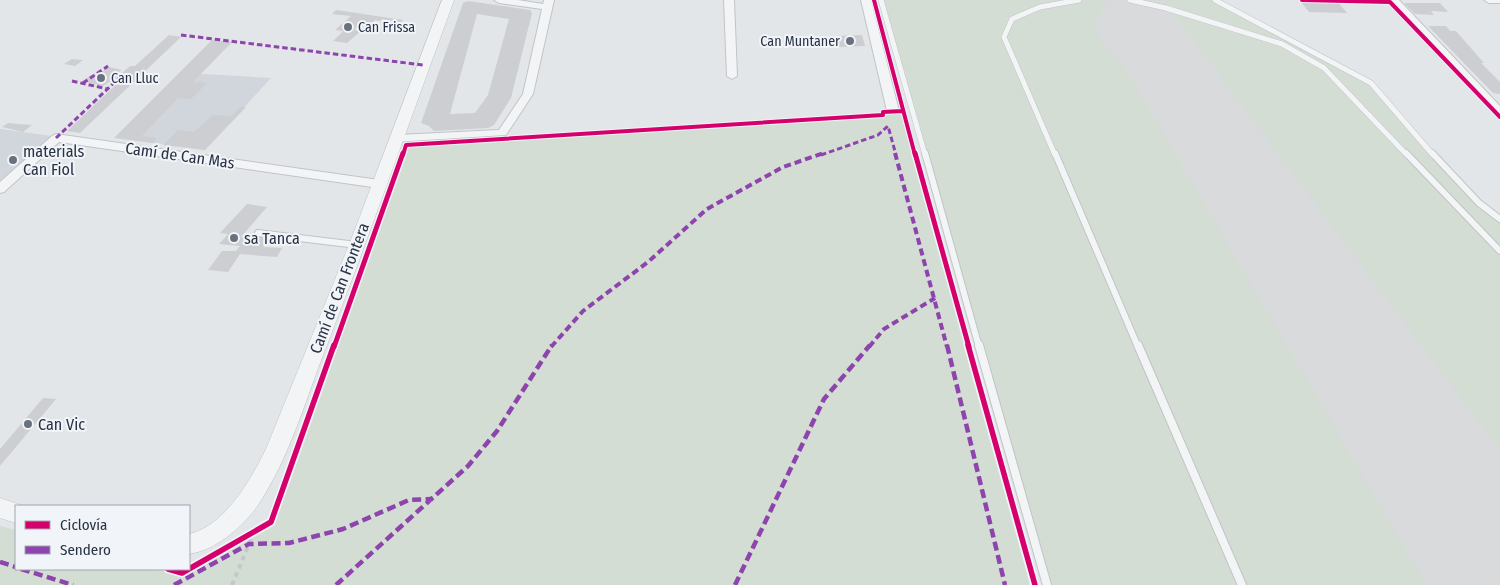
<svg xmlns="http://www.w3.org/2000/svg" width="1500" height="585" font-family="'Fira Sans Condensed',sans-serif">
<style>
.built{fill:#d1d5dc}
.green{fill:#d3ddd3}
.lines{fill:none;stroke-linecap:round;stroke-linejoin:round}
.taxiway{fill:#d8dadc;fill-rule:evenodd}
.runway{fill:#d8dadc;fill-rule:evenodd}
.building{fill:#ccced1;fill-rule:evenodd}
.service-far2-casing{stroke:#c1c4c7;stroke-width:6}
.service-far1-casing{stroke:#c1c4c7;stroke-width:8}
.service-casing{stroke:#c1c4c7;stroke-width:10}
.minor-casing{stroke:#c1c4c7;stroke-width:2}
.tertiary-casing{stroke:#c1c4c7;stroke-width:1}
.path{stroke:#c4c7cc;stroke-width:4;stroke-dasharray:4.5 4.5;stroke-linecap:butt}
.service-far2{stroke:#f3f4f5;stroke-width:5}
.service-far1{stroke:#f3f4f5;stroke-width:6}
.service{stroke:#f3f4f5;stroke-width:8}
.minor{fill:#f3f4f5;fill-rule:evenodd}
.tertiary{fill:#f3f4f5;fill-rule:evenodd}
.quiet-far2{stroke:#8e44ad;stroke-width:3;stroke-dasharray:5.5 3;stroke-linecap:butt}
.quiet-far1{stroke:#8e44ad;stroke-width:4;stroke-dasharray:7 4;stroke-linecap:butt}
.quiet{stroke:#8e44ad;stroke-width:4.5;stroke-dasharray:9 4.5;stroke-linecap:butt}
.cycleway-far2-casing{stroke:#f1f4f8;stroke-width:6}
.cycleway-far1-casing{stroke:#f1f4f8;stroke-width:8}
.cycleway-casing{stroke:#f1f4f8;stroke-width:9}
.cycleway-far2{stroke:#d6006c;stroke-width:4}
.cycleway-far1{stroke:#d6006c;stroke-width:5}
.cycleway{stroke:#d6006c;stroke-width:5.5}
.poi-dot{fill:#69717e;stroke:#f1f4f8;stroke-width:2}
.labels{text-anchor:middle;stroke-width:4;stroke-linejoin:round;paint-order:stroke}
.far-poi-label{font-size:14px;fill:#283244;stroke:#f1f4f8;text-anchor:start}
.poi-label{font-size:16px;fill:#283244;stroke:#f1f4f8;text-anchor:start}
.street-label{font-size:16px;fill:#283244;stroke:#f1f4f8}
</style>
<rect width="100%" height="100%" fill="#e3e6e9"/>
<path class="built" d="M187 73 271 78 205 150 126 139Z
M0 129 52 136 0 184Z"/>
<path class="green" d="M881 0H1216L1371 83 1479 203 1500 218V516L1153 16 1095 17 1116 50 1149 69 1471 585H1049Z
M900 112 1030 585H0V526L16 530V569H155L183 576 273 523 408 147 885 116V113Z"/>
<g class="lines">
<path class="taxiway" d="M1130 10C1147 13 1173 16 1177 37 1178 42 1175 48 1175 53L1191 80 1186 87 1174 90 1162 87 1111 55 1094 27C1103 14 1115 12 1130 10ZM1130 28 1144 35 1143 46 1135 41 1127 29Z"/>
<path class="runway" d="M1112 0 1164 1 1500 450V585H1426L1096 18 1108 1Z"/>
</g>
<path class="building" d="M468 1 530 10 532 13 511 98 494 125 488 128 434 131 429 126 421 123 463 3ZM477 14 509 19 488 95 475 113 450 114Z
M1301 2H1338L1347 13 1309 12Z
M1404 3H1440L1448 12 1431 11 1434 15 1415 14Z
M336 10 403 20 401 22 382 19 380 21 375 20 370 25 361 24 354 30 361 31 347 43 333 41 343 31 335 30 351 16 332 14Z
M1428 26H1446L1450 31H1456L1484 63H1481L1500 82V94L1493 93Z
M169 35 181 37 80 133 67 131 124 77H117L103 86 82 81 93 74 98 75 109 67 122 70 117 73 121 74 130 66H135Z
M862 35 865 46 838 47 835 36Z
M212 40 232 42 193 82 207 83 191 99 178 98 142 136 157 138 152 143 114 138Z
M72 59 83 60 75 66 64 64Z
M240 107H246L205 150 163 145 178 130 194 132 213 115 232 116Z
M8 123 18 124 32 125 23 132 2 127Z
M247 204 267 207 241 237 252 239 253 236 269 238 263 247 282 248 277 257 240 254 228 272 208 270 222 251H236L240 246 219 244 228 234 220 233Z
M43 398 56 399 0 466V449Z"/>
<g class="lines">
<defs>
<path id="service-far2" d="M881 0 925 155
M1130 0 1166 8 1282 44 1324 68 1407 155
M1215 0 1371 83 1433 155
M1055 155 1004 37 1012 19 1040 7 1079 0"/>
<path id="service-far1" d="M925 153 979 347
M1055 153 1138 347
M1406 153 1500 251
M1432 153 1479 203 1500 219
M258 233 357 245"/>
<path id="service" d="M979 345 1047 585
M1138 345 1242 585"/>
<path id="minor" d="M494 0H518L543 4 544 0H554L533 94 506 135 393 142 391 139 393 136 397 135 499 130 523 94 542 9 499 3Z
M724 0H734L737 76 732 79 727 76Z
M861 0H871L899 111 897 113 893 114 887 111Z
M1389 0H1399L1500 106V115L1496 114Z
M1484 0H1500V3H1489Z
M56 134 379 180 385 184 379 188 59 142 4 192 0 193V182L52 136Z"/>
<path id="tertiary" d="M442 0H454C412 115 371 231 327 345 306 398 290 457 258 505 243 527 216 550 189 554V534C225 526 251 479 266 449L349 245Z
M0 498 24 506H16V523L0 518Z"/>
</defs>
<use href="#service-far2" class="service-far2-casing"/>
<use href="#service-far1" class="service-far1-casing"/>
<use href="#service" class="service-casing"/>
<use href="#minor" class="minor-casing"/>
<use href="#tertiary" class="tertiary-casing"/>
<path class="path" d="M232 585 254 532"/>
<use href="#service-far2" class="service-far2"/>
<use href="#service-far1" class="service-far1"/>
<use href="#service" class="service"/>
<use href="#minor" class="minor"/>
<use href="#tertiary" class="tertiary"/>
<path class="quiet-far2" d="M181 35 423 65
M72 81 108 89
M83 83 108 66
M56 138 120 77
M821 155 878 135 888 126 896 155"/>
<path class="quiet-far1" d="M895 153 947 347
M551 347 583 311 648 262 707 209 783 167 824 153
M869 347 884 329 935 298"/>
<path class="quiet" d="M947 345 1005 585
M0 562 16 567
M21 569 73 585
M174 585 249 544 289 543 343 529 409 500 433 499
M336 585 468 466 497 431 552 345
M735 585 824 399 870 345"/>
<defs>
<path id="cycleway-far2" d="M874 0 915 155
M1302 0 1390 2 1500 117
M403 155 406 145 883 115V112L903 111"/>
<path id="cycleway-far1" d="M915 153 969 347
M334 347 403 153"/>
<path id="cycleway" d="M968 345 1035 585
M168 569 182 573 271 522 334 345"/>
</defs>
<use href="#cycleway-far2" class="cycleway-far2-casing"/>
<use href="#cycleway-far1" class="cycleway-far1-casing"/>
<use href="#cycleway" class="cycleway-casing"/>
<use href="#cycleway-far2" class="cycleway-far2"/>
<use href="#cycleway-far1" class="cycleway-far1"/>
<use href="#cycleway" class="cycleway"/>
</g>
<g class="poi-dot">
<circle cx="348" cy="27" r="5"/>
<circle cx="850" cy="41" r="5"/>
<circle cx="101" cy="78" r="5"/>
<circle cx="13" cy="160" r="5"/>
<circle cx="234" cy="238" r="5"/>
<circle cx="28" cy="424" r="5"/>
</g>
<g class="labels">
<g class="far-poi-label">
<text x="358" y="32">Can Frissa</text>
<text x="840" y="46" text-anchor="end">Can Muntaner</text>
<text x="111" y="83">Can Lluc</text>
</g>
<g class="poi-label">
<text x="23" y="157">materials<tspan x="23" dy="18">Can Fiol</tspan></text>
<text x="244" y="244">sa Tanca</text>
<text x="38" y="430">Can Vic</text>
</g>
<g class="street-label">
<text transform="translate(180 155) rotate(8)" y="6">Camí de Can Mas</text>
<text transform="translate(339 288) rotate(-69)" y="6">Camí de Can Frontera</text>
</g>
</g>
<rect x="15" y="505" width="175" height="65" fill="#f1f4f8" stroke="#a1a6b0"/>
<rect x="25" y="521" width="25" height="8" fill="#d6006c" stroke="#a1a6b0"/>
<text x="60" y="530" font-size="15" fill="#283244">Ciclovía</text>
<rect x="25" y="546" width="25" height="8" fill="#8e44ad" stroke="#a1a6b0"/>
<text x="60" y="555" font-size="15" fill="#283244">Sendero</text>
</svg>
